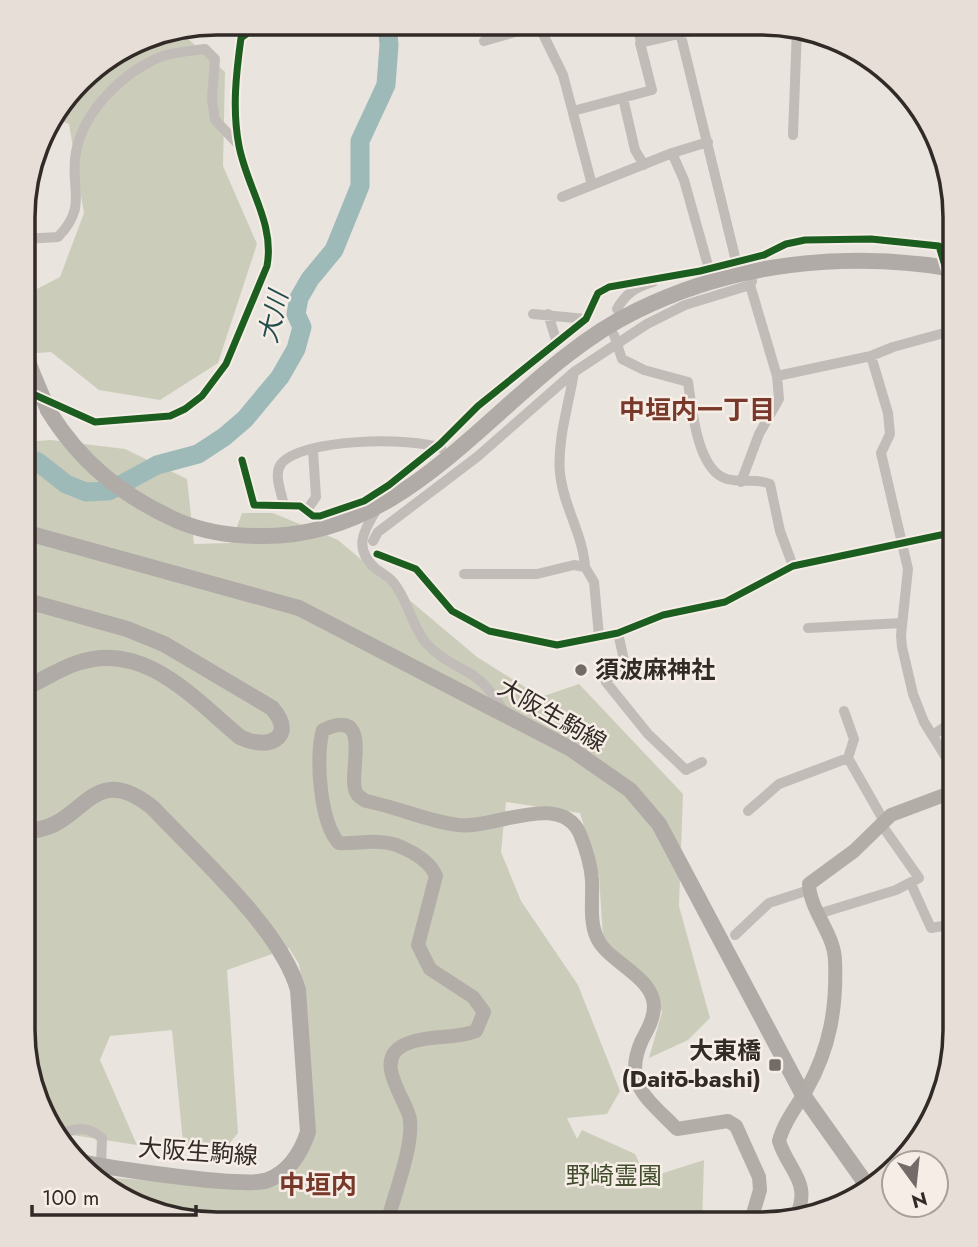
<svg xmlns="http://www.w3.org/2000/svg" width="978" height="1247" font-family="Jost,'Noto Sans JP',sans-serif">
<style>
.green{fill:#cbcdba}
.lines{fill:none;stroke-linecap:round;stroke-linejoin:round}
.river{stroke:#9ebab8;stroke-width:19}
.minor{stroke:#c2bcb8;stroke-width:10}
.secondary{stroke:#b3ada8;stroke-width:14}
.primary{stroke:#b1aba7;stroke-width:16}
.primary-bridge{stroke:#b1aba7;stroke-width:16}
.cycleway-casing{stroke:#f6eee6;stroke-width:11}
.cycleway{stroke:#1b5e20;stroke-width:7}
.poi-dot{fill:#726b67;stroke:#f6eee6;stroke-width:2.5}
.labels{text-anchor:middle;stroke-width:5;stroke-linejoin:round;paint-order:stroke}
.poi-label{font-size:24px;font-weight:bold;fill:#322a27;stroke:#f6eee6;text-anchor:start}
.street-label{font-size:24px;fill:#322a27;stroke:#f6eee6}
.park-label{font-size:24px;fill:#434e2e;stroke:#f6eee6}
.water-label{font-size:26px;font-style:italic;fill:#224e4f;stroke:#f6eee6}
.neighbourhood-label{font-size:26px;font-weight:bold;fill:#78392a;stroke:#f6eee6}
.rim{fill:none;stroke:#322a27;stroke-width:3.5}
</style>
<rect width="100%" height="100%" fill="#eae4de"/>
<path class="green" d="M177 29 225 72 223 166 257 244 218 363 160 400 99 390 51 352 24 354V289L33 291 60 277 84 213 69 124 51 117 89 71 151 35Z
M51 440 125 449 187 479 194 544 231 543 242 513H273L338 540 477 657 541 697 579 684 683 794 679 906 710 1018 688 1040 649 1058 662 1012 653 988 603 937 599 876 580 813 506 802 501 852 521 901 578 985 620 1091 607 1114 567 1118 577 1139 582 1130 635 1154 644 1173 657 1175 704 1160 702 1224H634L614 1214 616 1224H204L109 1192 94 1176 234 1188 267 1186 310 1143 305 1003 299 964 289 948 227 970 238 1133 221 1154 198 1157 183 1142 172 1030 110 1036 100 1060 137 1145 53 1132 49 1127 23 1031 24 442Z"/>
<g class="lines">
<path class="river" d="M24 456 38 462 66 484 86 492 109 491 157 465 198 454 224 437 245 419 280 377 296 349 302 327 296 314 299 298 310 279 334 250 360 186V141L386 85 389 45 387 23"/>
<path class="minor" d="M637 24 641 42
M678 24 736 261
M539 26 563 75 592 185
M484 41 543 24
M623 98 635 150 644 165
M573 111 652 90 640 43 722 24
M793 135 797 28
M672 153 708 142
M562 197 672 153 684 180 709 269
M24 239 58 237C89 205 69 189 76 152 84 110 124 71 163 56 176 52 191 51 205 49L215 59 212 99 215 120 238 144
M949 279 955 287
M617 309C626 293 636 287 653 282
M533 314 586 319
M548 314 557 343
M614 335 622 359 644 370 688 382C692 408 697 471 727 479 742 483 757 478 770 484L780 531 793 566
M871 356 888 413 890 434 881 453 908 569 901 635 902 647 913 694 924 722 955 772
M777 376 871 356 893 347 955 330
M24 395H35L95 422 170 416 185 409 202 396 226 364 267 266C275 223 247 188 239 146 232 110 236 74 241 38L262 23
M242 460 254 505 300 506 313 516H320L364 501 389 485 440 444 478 406 586 319 598 293 609 287 700 271 764 255 786 244 805 240 871 239 939 246 943 258
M741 482 759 434 779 399 777 376 750 285 752 281
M284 506C282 493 273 475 281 464 301 438 412 437 441 448
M377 509C363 531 353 549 376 569 382 573 389 577 393 582 408 599 411 625 426 643 440 659 457 665 474 676 488 686 496 699 505 713
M307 510 316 497 313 450
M373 541 378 532 477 457 574 372
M377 554 416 569 452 611 489 631 557 645 618 633 663 615 725 602 793 566 955 532
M585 567C583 534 563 506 560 473 557 440 569 404 574 372L647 324 685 305 750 285
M464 574H537L574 565 585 567 594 582 599 636
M808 628 902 623
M618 633 624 660 606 682 648 734 686 770 702 762
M844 711 854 739 848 758
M933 735 955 720
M946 795 955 818
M748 811 779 784 848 758 884 821
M911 884 931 928 955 924
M818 914 896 890 919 878 881 824
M735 935 769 903 809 890
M56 1135C75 1129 86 1124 102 1138L101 1166"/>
<path class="secondary" d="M101 1166 104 1186
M796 1217C812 1182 789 1172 779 1141 784 1122 797 1106 807 1089 830 1048 837 1007 835 960 834 933 810 911 809 884L854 851 891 815 955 791
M383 1224 389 1216C396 1190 413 1146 410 1120 408 1101 373 1063 402 1046 423 1034 454 1040 476 1031L484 1012 473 997 430 969 418 945 436 876C429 858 398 842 379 842 365 841 353 844 339 843 320 824 315 755 323 730 377 705 345 778 357 794 359 797 363 799 366 801 397 807 427 821 458 825 492 830 561 790 580 834 586 849 591 865 592 880 593 898 589 921 597 938 609 963 653 976 654 1006 654 1018 648 1029 642 1040 622 1084 648 1099 677 1129L728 1121 736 1126 759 1177 760 1190 750 1224"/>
<path class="primary" d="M24 350 32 372
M48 410C80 462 122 496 178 521 204 532 231 536 260 536 421 539 504 375 636 311 735 262 847 251 955 269
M24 532 299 608 571 749 630 790 659 824 803 1095 869 1188
M23 689C41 681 59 669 77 663 144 640 193 698 240 737 267 751 298 738 272 708L164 644 127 629 24 600
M23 830C84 835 87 755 153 808 197 855 281 929 298 990L308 1132C301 1153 289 1172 268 1180 245 1189 112 1168 81 1162"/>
<path class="primary-bridge" d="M32 372 48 410"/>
<defs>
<path id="cycleway" d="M24 395H35L95 422 170 416 185 409 202 396 226 364 267 266C275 223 247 188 239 146 232 110 236 74 241 38L262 23
M242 460 254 505 300 506 313 516H320L364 501 389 485 440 444 478 406 586 319 598 293 609 287 700 271 764 255 786 244 805 240 871 239 939 246 949 279 955 287
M377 554 416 569 452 611 489 631 557 645 618 633 663 615 725 602 793 566 955 532"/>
</defs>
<use href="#cycleway" class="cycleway-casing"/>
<use href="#cycleway" class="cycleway"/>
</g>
<g class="poi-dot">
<circle cx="581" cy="670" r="7"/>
<rect x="768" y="1058" width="14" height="14" rx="3.5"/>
</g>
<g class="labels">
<g class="poi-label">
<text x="595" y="678">須波麻神社</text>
<text x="761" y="1059" text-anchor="end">大東橋<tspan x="761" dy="28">(Daitō-bashi)</tspan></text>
</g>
<g class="street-label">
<text transform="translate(552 715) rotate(30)" y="8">大阪生駒線</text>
<text transform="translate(198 1152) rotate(4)" y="8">大阪生駒線</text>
</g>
<g class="park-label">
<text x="614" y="1184">野崎霊園</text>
</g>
<g class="water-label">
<text transform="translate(273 317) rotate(-77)" y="9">大川</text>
</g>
<g class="neighbourhood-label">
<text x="697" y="419">中垣内一丁目</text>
<text x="318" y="1194">中垣内</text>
</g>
</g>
<path d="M0 0H978V1247H0ZM217 35H761A182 182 0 0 1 943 217V1030A182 182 0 0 1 761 1212H217A182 182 0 0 1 35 1030V217A182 182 0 0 1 217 35Z" fill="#e6ded7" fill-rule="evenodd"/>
<path class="rim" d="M217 35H761A182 182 0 0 1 943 217V1030A182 182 0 0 1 761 1212H217A182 182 0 0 1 35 1030V217A182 182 0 0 1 217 35Z"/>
<g transform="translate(915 1184) rotate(165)"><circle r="33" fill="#f6eee6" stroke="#a8a09a" stroke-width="2"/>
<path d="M0-5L12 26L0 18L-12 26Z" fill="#726b67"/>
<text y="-10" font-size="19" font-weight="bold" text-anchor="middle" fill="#322a27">N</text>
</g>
<path d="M32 1205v10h164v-10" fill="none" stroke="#322a27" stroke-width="3.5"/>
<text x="42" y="1205" font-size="21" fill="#322a27" stroke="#f6eee6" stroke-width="5" paint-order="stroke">100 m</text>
</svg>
